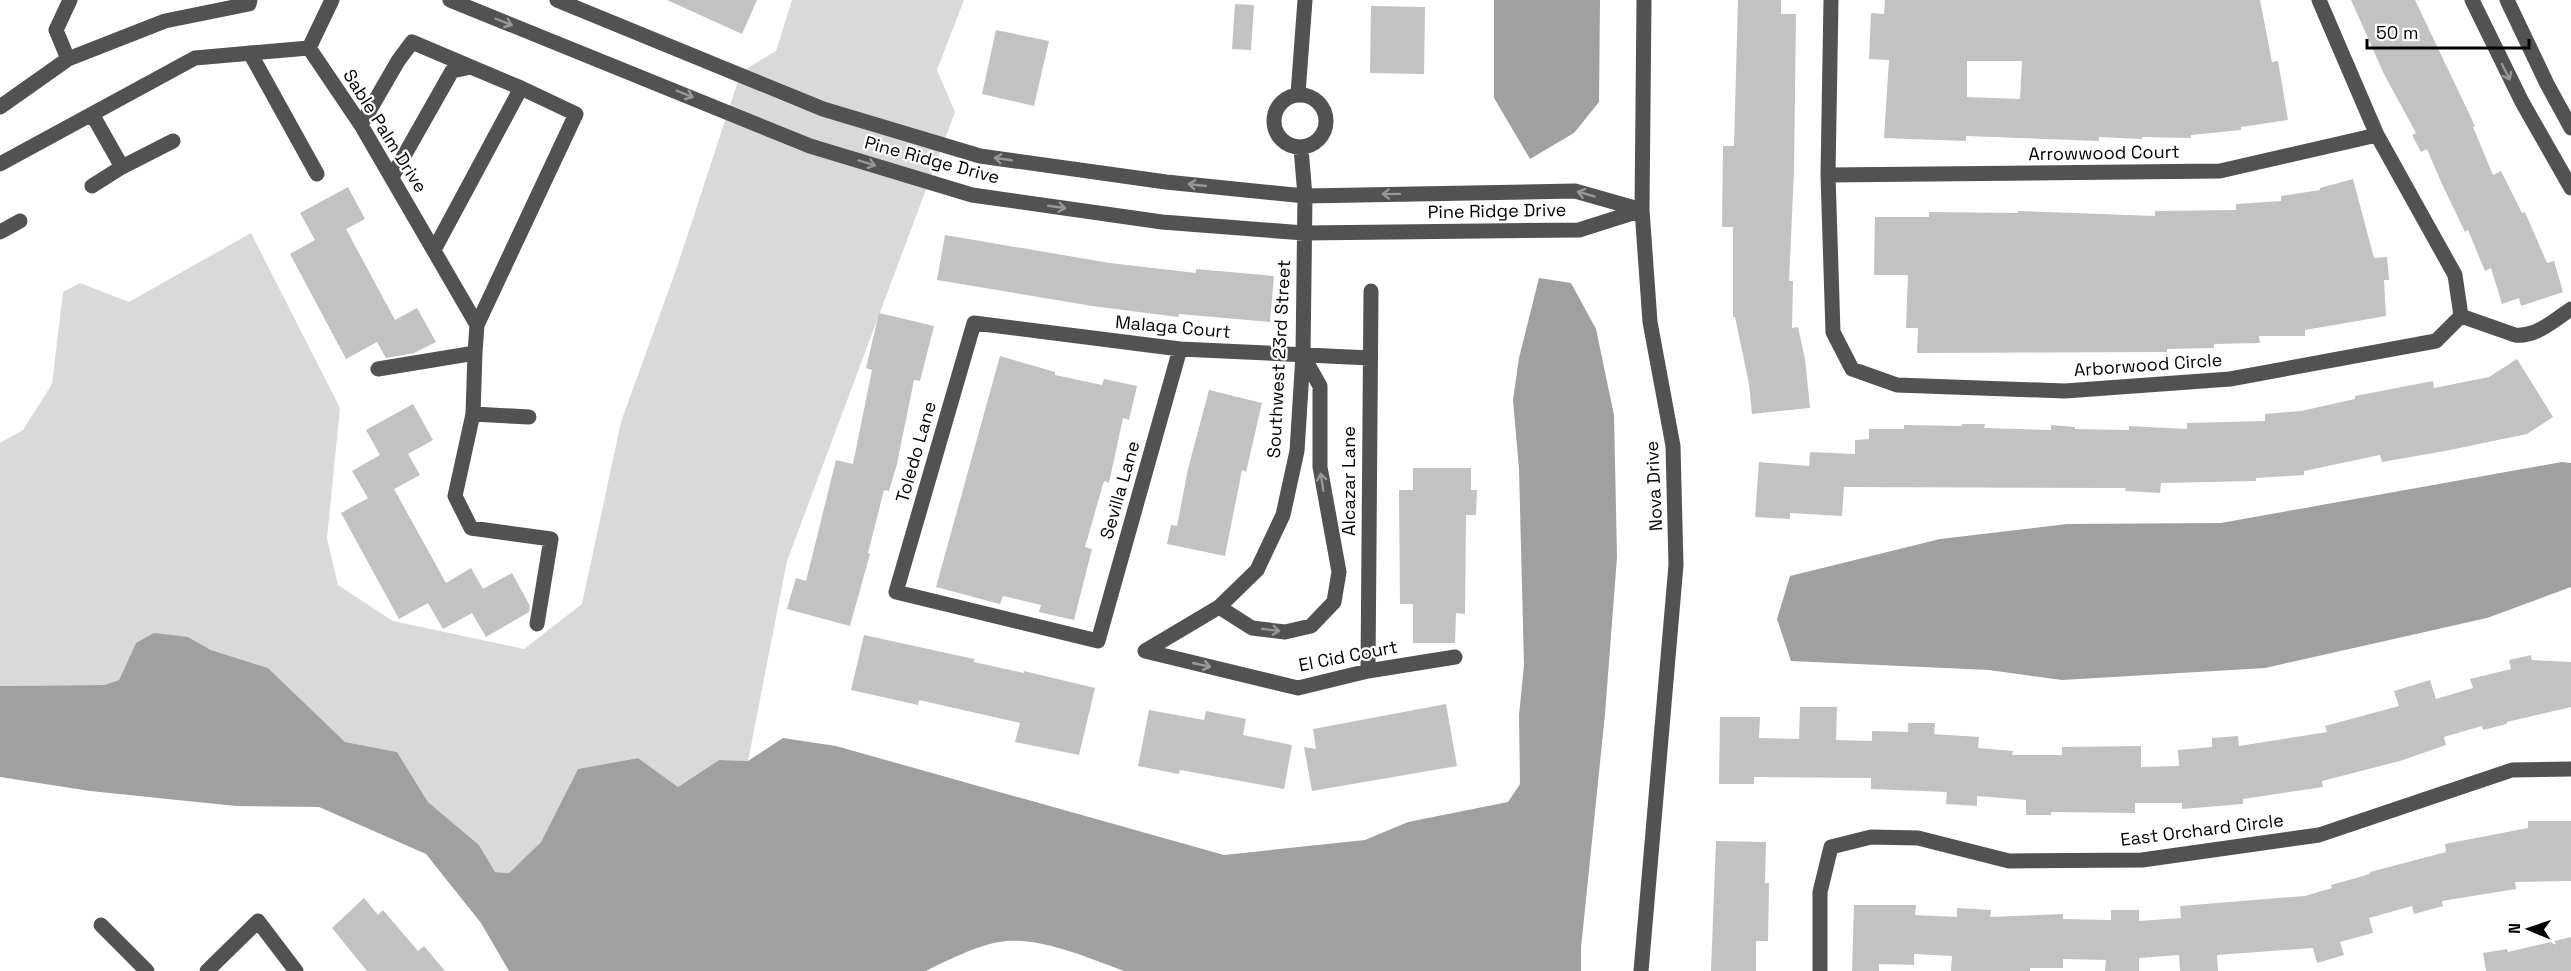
<svg xmlns="http://www.w3.org/2000/svg" width="2571" height="971" font-family="'Space Grotesk',sans-serif">
<style>
.green{fill:#d9d9d9}
.water{fill:#a0a0a0}
.building{fill:#c2c2c2;fill-rule:evenodd}
.lines{fill:none;stroke-linecap:round;stroke-linejoin:round}
.minor{stroke:#525252;stroke-width:15}
.oneway{stroke:#979797}
.labels{text-anchor:middle;stroke-width:4.5;stroke-linejoin:round;paint-order:stroke}
.street-label{font-size:18px;fill:#000;stroke:#fff}
</style>
<rect width="100%" height="100%" fill="#fff"/>
<path class="green" d="M792 0H964L937 70 955 112 787 561 748 761 719 760 678 787 638 758 578 769 541 842 509 873 495 872 479 845 428 802 397 752 345 742 268 668 211 650 188 637 136 643 119 680 104 685 0 686V443L23 430 52 384 63 292 80 283 129 302 251 233 340 408 327 538 338 585 393 621 524 649 582 604 621 422 677 267 741 72 776 51Z"/>
<path class="water" d="M1494 0H1600L1599 102 1574 133 1530 159 1494 98Z
M1539 278 1571 283 1596 329 1614 415 1617 557 1605 714 1581 948V971H1124C1089 958 1036 935 999 942 979 945 945 961 926 971H509L481 923 426 854 319 807 236 806 90 791 0 777V686L104 685 119 680 136 643 154 633 188 637 211 650 268 668 345 742 397 752 428 802 479 845 495 872 509 873 541 842 578 769 638 758 678 787 719 760 748 761 783 738 836 746 1224 855 1365 840 1408 822 1508 802 1520 784 1519 715 1524 665 1519 469 1513 400 1519 358Z
M2562 462 2571 463V587L2487 618 2265 668 2062 680 1989 670 1791 661 1777 619 1790 576 1940 539 2067 524 2221 523Z"/>
<path class="building" d="M667 0H757L742 34Z
M1738 0H1781V14H1796L1794 170 1789 281H1793L1792 328 1798 327 1805 359 1810 408 1752 414 1749 384 1735 317H1733V227H1722L1723 146H1734Z
M1885 0H2260L2272 62 2278 61 2288 120 2241 127V130L2191 135V138L2142 137V139L2099 137V141L1966 136V141L1884 138 1889 60 1869 59 1871 13 1884 14ZM1967 61H2022L2020 99 1967 97Z
M2351 0H2415L2475 126 2473 127 2493 175 2501 171 2522 213 2525 212 2547 263 2554 261 2563 292 2521 306 2519 298 2502 304 2491 268 2485 271 2468 230 2465 232 2442 184 2427 149 2421 152 2412 135 2416 133 2384 74Z
M1235 4 1254 5 1251 50 1232 49Z
M1371 6 1425 7 1424 74 1370 73Z
M996 30 1049 41 1034 106 982 94Z
M2353 179 2374 258 2387 257 2389 280H2384L2386 316 2305 330V336H2259L2260 343 2214 344V348L2167 349V352L1917 353 1918 328H1906L1908 275H1874L1875 217H1929V212L2018 213V211L2155 216V211L2236 210V204L2281 201V196L2320 190V188Z
M348 187 365 219 346 229 395 320 417 308 436 342 414 353 386 358 377 342 346 359 290 254 315 240 300 213Z
M945 235 1110 263 1196 273V269L1274 276 1270 322 1179 314 1178 317 1092 306 937 280Z
M879 313 934 326 920 381 914 380 897 464 889 491 884 490 868 553 870 554 850 626 787 609 796 578 806 581 836 460 853 464 872 370 866 368Z
M1000 356 1055 372V375L1102 385 1104 379 1137 386 1129 420 1123 418 1109 483 1104 481 1085 547 1092 549 1074 620 1039 612 1041 605 1003 596 1000 604 936 587Z
M2517 359 2553 417 2527 434 2445 451 2382 462 2380 455 2304 471V475L2256 478V481L2161 483 2160 493 2125 491 2126 488 1844 487 1842 516 1790 513V519L1755 517 1759 462 1809 466 1810 452 1855 454V440L1869 439V429H1904V425L1962 426V424H1985L1984 428 2051 430V425L2075 427V429L2129 430V426L2187 429V423L2265 421V414L2301 411 2355 399V396L2433 381 2434 388 2489 377Z
M1209 390 1262 403 1246 472 1242 470 1225 556 1167 544 1171 525 1177 526 1188 469Z
M413 404 433 440 408 454 420 475 394 489 446 583 471 568 483 589 512 573 530 606 529 612 486 637 472 613 443 629 428 603 399 619 341 513 368 498 352 471 380 455 366 430Z
M1413 468H1471V490H1477L1476 515H1466L1465 614 1456 613 1455 643H1413V604H1400L1399 490H1413Z
M864 635 974 659V662L1024 673V671L1095 688 1079 755 1015 742 1020 723 919 700 918 705 851 690Z
M2531 655 2532 660 2571 662V707L2507 722V724L2483 730 2482 726 2444 737 2446 745 2400 761 2322 781 2323 787 2243 799V804L2182 809V803H2135V813L2051 812V815H2026V800L1977 796V806L1946 804 1947 792 1871 789V778L1754 777V784H1719L1720 717H1760L1759 738 1799 739 1800 707H1837L1836 740 1872 741V731L1908 732V723H1935L1934 734 1979 737 1978 748 2013 751 2012 755H2062V747L2141 746V767L2179 766 2178 750 2212 747V738L2238 736 2239 746 2327 732 2325 726 2399 706 2394 691 2430 680 2436 699 2473 688 2470 679 2511 669 2509 660Z
M1446 704 1457 766 1312 791 1304 747 1316 749 1313 729Z
M1149 710 1204 720 1206 711 1246 719 1243 735 1292 745 1284 789 1180 770 1179 774 1138 766Z
M2528 821H2571V881L2515 882 2516 889 2442 901 2443 906 2414 914 2412 906 2369 918 2373 933 2340 942 2344 955 2317 963 2313 948 2217 955 2218 971H2180L2179 955 2139 958V971H2105L2106 960 2063 959V968H2030V971H1951L1952 956 1914 954V965L1879 964V971H1852L1854 905H1916L1915 915 1957 917V908L1991 910 1990 917 2063 914V919L2111 920V910H2139V921L2181 918 2180 906 2305 896 2332 888 2331 885 2370 874V872L2446 852 2445 844 2528 828Z
M1716 841 1766 842 1765 883H1769L1768 941H1756V971H1711Z
M364 898 378 915 383 910 418 951 424 946 445 971H367L332 928Z
M2571 937V971H2486L2483 953 2507 949 2508 952Z"/>
<g class="lines">
<path class="minor" d="M450 0 810 146 972 195 1162 222 1304 233 1579 230 1642 210
M557 0 823 109 980 156 1166 182 1305 196 1575 191 1642 210
M1831 0 1828 175 1833 332 1852 369 1897 385 2065 391 2230 379 2436 341 2461 316 2455 275 2377 135 2319 0
M2472 0 2522 102 2571 188
M2507 0 2547 84 2571 128
M309 48 332 0
M250 53 317 174
M68 59 56 30 70 0
M1298 94 1305 0
M1274 121a26 26 0 1 1 52 0a26 26 0 1 1-52 0Z
M0 107 68 59 165 21 249 4 250 0
M361 125 398 61 412 42 471 67
M0 164 195 58 309 48 361 125 477 325 576 114 521 88
M122 167 173 141
M1828 175 2220 171 2377 135
M392 177 452 71 471 67 521 88 434 250
M92 186 122 167 92 114
M0 232 20 221
M2461 316 2515 335C2537 337 2554 320 2571 309
M1180 349 1098 641 896 592 974 323 1180 349 1370 358
M475 353 473 414 529 417
M378 369 475 353 477 325
M473 414 455 496 471 528 551 539 537 624
M1219 607 1252 628 1285 632 1311 626 1334 602 1339 572 1320 467V386L1303 356
M1145 651 1219 607 1257 570 1283 515 1297 451 1303 355 1305 196 1301 148
M1145 651 1298 688 1368 671 1455 657
M1368 671 1371 291
M101 925 147 971
M207 971 258 921 296 971
M1641 971 1676 565 1673 446 1650 322 1642 210 1644 0
M1820 971V892L1831 847 1871 837 1918 838 2009 861 2142 860 2319 835 2512 770 2571 769"/>
</g>
<defs><path id="oneway-shaft" d="M-6 0H5M1.5-3L5.5 0L1.5 3" fill="none" stroke-width="1.6" stroke-linecap="round" stroke-linejoin="round" transform="scale(1.5)"/></defs>
<g class="oneway">
<use href="#oneway-shaft" transform="translate(504 22) rotate(22)"/>
<use href="#oneway-shaft" transform="translate(2506 72) rotate(63)"/>
<use href="#oneway-shaft" transform="translate(685 94) rotate(22)"/>
<use href="#oneway-shaft" transform="translate(1003 159) rotate(-172)"/>
<use href="#oneway-shaft" transform="translate(867 163) rotate(17)"/>
<use href="#oneway-shaft" transform="translate(1197 185) rotate(-174)"/>
<use href="#oneway-shaft" transform="translate(1391 194) rotate(179)"/>
<use href="#oneway-shaft" transform="translate(1586 194) rotate(-164)"/>
<use href="#oneway-shaft" transform="translate(1057 207) rotate(8)"/>
<use href="#oneway-shaft" transform="translate(1322 482) rotate(-99)"/>
<use href="#oneway-shaft" transform="translate(1271 630) rotate(7)"/>
<use href="#oneway-shaft" transform="translate(1202 665) rotate(13)"/>
</g>
<g class="labels">
<g class="street-label">
<text transform="translate(385 131) rotate(58)" y="6">Sable Palm Drive</text>
<text transform="translate(2104 153) rotate(-1)" y="6">Arrowwood Court</text>
<text transform="translate(932 160) rotate(15)" y="6">Pine Ridge Drive</text>
<text transform="translate(1497 211) rotate(-1)" y="6">Pine Ridge Drive</text>
<text transform="translate(1173 327) rotate(5)" y="6">Malaga Court</text>
<text transform="translate(1279 359) rotate(-87)" y="6">Southwest 23rd Street</text>
<text transform="translate(2148 365) rotate(-4)" y="6">Arborwood Circle</text>
<text transform="translate(916 452) rotate(-74)" y="6">Toledo Lane</text>
<text transform="translate(1349 481) rotate(-90)" y="6">Alcazar Lane</text>
<text transform="translate(1654 486) rotate(-93)" y="6">Nova Drive</text>
<text transform="translate(1120 490) rotate(-74)" y="6">Sevilla Lane</text>
<text transform="translate(1348 656) rotate(-11)" y="6">El Cid Court</text>
<text transform="translate(2202 830) rotate(-7)" y="6">East Orchard Circle</text>
</g>
</g>
<g transform="translate(2529 929) rotate(272)" stroke="#ffffff" stroke-width="4.5" paint-order="stroke">
<path d="M0-4.5L10 22L0 15L-10 22Z" fill="#000000"/>
<text y="-9" font-size="16" font-weight="bold" text-anchor="middle" fill="#000000">N</text>
</g>
<path d="M2367 39v9h162v-9" fill="none" stroke="#000000" stroke-width="3"/>
<text x="2376" y="39" font-size="18" fill="#000000" stroke="#ffffff" stroke-width="4.5" paint-order="stroke">50 m</text>
</svg>
